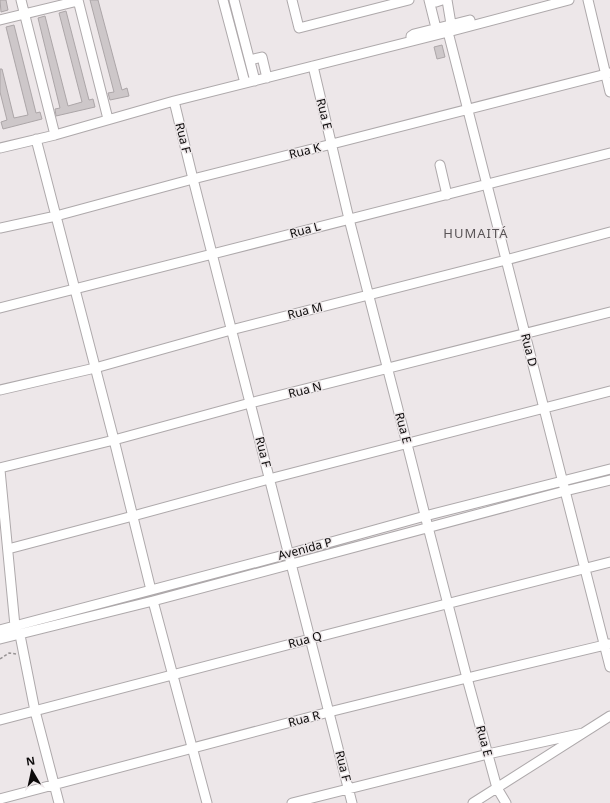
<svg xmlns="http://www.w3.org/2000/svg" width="610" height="803" font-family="'Noto Sans',sans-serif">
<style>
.building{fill:#cdc7c9;stroke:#aca6a8}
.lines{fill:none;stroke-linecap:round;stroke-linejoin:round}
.minor-casing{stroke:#aea9ab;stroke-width:11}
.path{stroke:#989495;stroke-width:1.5;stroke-dasharray:3 2;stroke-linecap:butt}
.minor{stroke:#fff;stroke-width:9}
.labels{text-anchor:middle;stroke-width:3;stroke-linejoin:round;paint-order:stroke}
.street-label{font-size:12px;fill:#0d0b0b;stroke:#ede7e9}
.neighbourhood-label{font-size:13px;letter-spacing:1px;fill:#5a5557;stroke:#ede7e9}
</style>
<rect width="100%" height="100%" fill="#ede7e9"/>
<path class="building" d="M0 0H6L8 10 1 12Z
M90 0H98L122 90 127 88 129 96 110 100 108 93 114 92Z
M66 11 89 100 93 99 95 107 56 116 55 109 60 108 38 18 45 16 68 106 82 102 59 13Z
M14 25 36 113 40 112 42 119 3 129 1 122 7 120 0 92V69H2L14 118 28 115 6 27Z
M442 45 445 57 437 59 434 47Z"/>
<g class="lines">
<defs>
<path id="minor" d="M21 0 55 135
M78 0 108 119
M223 0 245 83
M234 0 255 81
M292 0 299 28 409 0
M429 0 436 28
M431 0 436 2 442 0
M447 0 451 24
M588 0 610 92
M0 20 78 1
M448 32 610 667
M411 41V36L414 34 470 20
M250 60 262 57 267 78
M313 66 349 219 407 444 428 527 467 678 497 788 506 803
M174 101 193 179 352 803
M36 139 114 440 151 590
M0 148 55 135 174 101 448 32 569 0
M440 165 447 195
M0 228 56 216 193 179 332 144 610 73
M0 308 610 153
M0 390 95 368 231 330 506 260 610 232
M0 468 114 440 250 403 610 312
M0 470 15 626
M8 549 133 516 269 479 610 391
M153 601 207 803
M0 630 288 554 425 516 610 469
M20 635 35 711 59 803
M0 639 153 601 565 491 610 480
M0 720 310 639 610 562
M0 799 329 712 467 678 609 644
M292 803 488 754 583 733
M473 803 610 716"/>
</defs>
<use href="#minor" class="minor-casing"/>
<path class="path" d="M0 659 9 653 16 654"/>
<use href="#minor" class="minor"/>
</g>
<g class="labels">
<g class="street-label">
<text transform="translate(324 114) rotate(76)" y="4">Rua E</text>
<text transform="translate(183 138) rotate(76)" y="4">Rua F</text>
<text transform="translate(305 151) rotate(-14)" y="4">Rua K</text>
<text transform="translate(305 230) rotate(-15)" y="4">Rua L</text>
<text transform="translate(305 311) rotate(-14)" y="4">Rua M</text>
<text transform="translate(529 350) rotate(76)" y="4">Rua D</text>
<text transform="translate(305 390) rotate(-14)" y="4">Rua N</text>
<text transform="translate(403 428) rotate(75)" y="4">Rua E</text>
<text transform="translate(263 452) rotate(76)" y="4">Rua F</text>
<text transform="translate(305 549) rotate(-15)" y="4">Avenida P</text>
<text transform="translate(305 640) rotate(-15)" y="4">Rua Q</text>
<text transform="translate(304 719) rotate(-15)" y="4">Rua R</text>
<text transform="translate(484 741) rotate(75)" y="4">Rua E</text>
<text transform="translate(343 766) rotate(76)" y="4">Rua F</text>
</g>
<g class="neighbourhood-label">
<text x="476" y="238">HUMAITÁ</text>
</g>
</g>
<g transform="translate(32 771) rotate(351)" stroke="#ede7e9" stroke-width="3" paint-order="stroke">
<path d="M0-3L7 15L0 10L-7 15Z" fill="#0d0b0b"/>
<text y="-6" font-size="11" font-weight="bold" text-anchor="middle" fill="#0d0b0b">N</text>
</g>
</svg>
